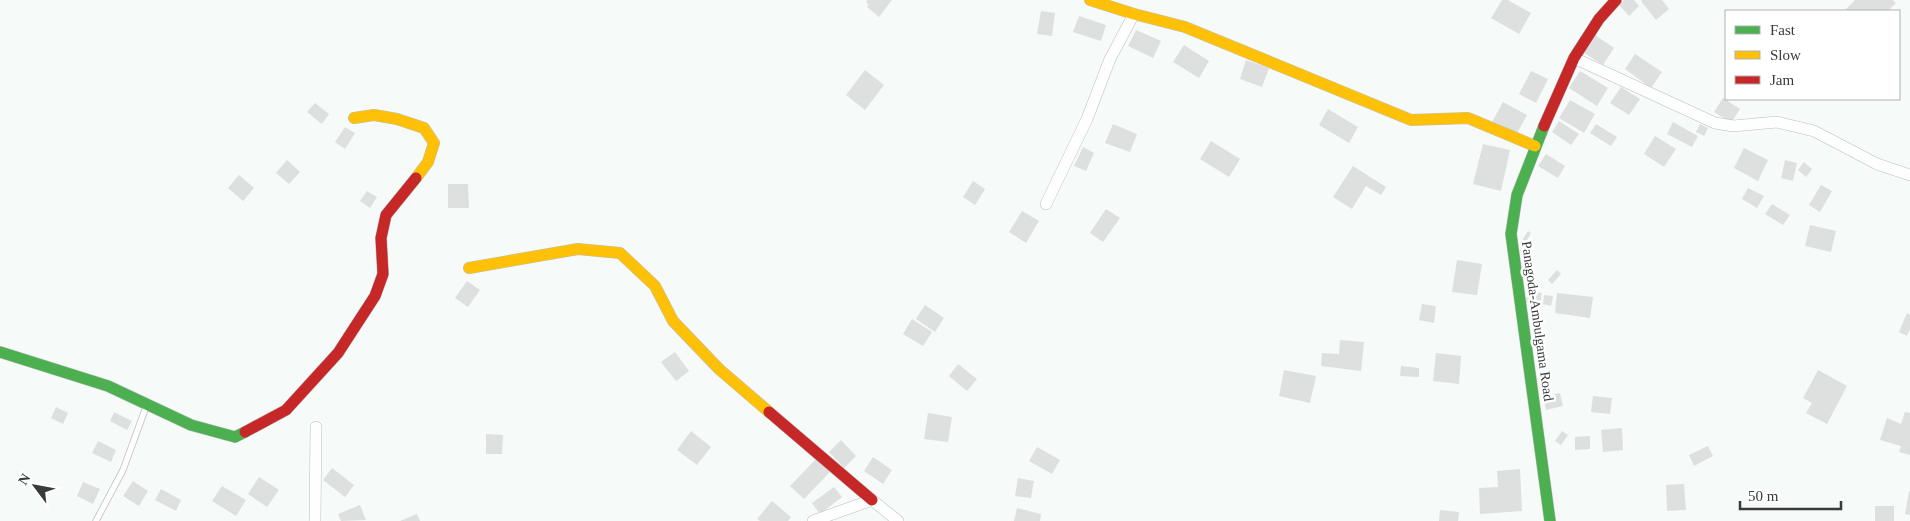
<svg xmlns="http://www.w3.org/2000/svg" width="1910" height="521" font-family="'Times New Roman',serif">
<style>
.building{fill:#dde0df}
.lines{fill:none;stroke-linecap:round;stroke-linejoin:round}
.lane-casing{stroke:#bbbfbe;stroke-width:7}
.street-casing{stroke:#bbbfbe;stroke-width:12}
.fast-casing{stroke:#bbbfbe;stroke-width:12}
.slow-casing{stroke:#bbbfbe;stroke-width:12}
.jam-casing{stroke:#bbbfbe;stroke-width:12}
.lane{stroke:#fefefe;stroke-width:5.5}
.street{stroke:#fefefe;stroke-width:11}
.fast{stroke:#4caf50;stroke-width:11}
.slow{stroke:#ffc107;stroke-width:11}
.jam{stroke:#c62828;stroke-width:11}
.labels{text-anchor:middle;stroke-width:5;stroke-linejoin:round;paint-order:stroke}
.street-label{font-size:14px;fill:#383b3a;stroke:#fff}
</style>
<rect width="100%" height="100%" fill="#f6faf9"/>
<path class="building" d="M867 0H892L879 17 867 7 869 5 866 2Z
M1502 0H1508L1531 13 1519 34 1491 18Z
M1624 0H1634L1639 6 1629 16 1619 5Z
M1642 0H1662L1669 9 1656 20 1641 1Z
M1855 0H1893L1896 3 1888 11H1844Z
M1041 11 1055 13 1052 36 1037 34Z
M1079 16 1106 25 1101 41 1073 32Z
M1136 30 1161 41 1153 58 1128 46Z
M1592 33 1614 48 1603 65 1580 50Z
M1184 45 1209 61 1199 78 1173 62Z
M1635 54 1662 72 1651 88 1625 69Z
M1246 60 1269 68 1262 87 1240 79Z
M865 70 884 85 865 110 846 95Z
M1531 71 1548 79 1536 103 1519 94Z
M1580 71 1608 88 1597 106 1569 88Z
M1621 87 1640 99 1629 115 1610 103Z
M1723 98 1740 109 1731 123 1714 112Z
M1570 100 1595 114 1584 133 1559 118Z
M1503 102 1527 115 1516 135 1492 122Z
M315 103 329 114 322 124 307 112Z
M1328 109 1358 127 1349 143 1319 125Z
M1559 121 1579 134 1571 145 1552 132Z
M1673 122 1698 136 1692 147 1667 134Z
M1113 124 1137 134 1130 152 1105 143Z
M1596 124 1617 137 1611 146 1590 133Z
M1700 124 1708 128 1704 136 1696 132Z
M345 127 355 133 345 149 335 142Z
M1655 136 1676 149 1664 167 1644 154Z
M1211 141 1240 159 1229 177 1200 159Z
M1483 144 1510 150 1501 191 1473 184Z
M1083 147 1094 153 1086 171 1074 166Z
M1744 148 1768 160 1758 181 1734 168Z
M1546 154 1565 166 1558 178 1538 166Z
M287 160 300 172 289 184 276 173Z
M1785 160 1797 163 1793 181 1781 178Z
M1804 162 1812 169 1806 177 1798 170Z
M1353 166 1386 187 1381 195 1366 186 1352 209 1333 197Z
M239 175 254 188 243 201 228 188Z
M973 181 985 189 975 205 963 197Z
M448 184H468L469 208H448Z
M1821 185 1832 191 1820 212 1809 205Z
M1748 188 1764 196 1757 208 1742 199Z
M367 191 377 197 370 208 360 201Z
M1772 204 1790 215 1783 225 1765 214Z
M1106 209 1120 218 1103 242 1090 233Z
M1022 211 1039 221 1026 243 1009 232Z
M1810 225 1836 231 1831 252 1805 246Z
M1528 231 1531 233 1523 247 1519 245Z
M1457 260 1482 264 1477 295 1452 292Z
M1557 270 1561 274 1552 284 1548 280Z
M467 281 480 290 468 307 455 298Z
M1528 291 1542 293 1540 304 1526 302Z
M1557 293 1593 297 1590 318 1555 313Z
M1544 295 1553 296 1551 306 1543 304Z
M1422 304 1436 306 1434 323 1419 320Z
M925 305 944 318 935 332 916 319Z
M1907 313 1910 315V329L1907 336 1899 332Z
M912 319 932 332 923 346 903 334Z
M1340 340 1364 342 1361 371 1321 366 1322 353 1339 354Z
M675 352 689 371 676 381 661 362Z
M1436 353 1461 356 1459 384 1433 381Z
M958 364 977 379 967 391 949 376Z
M1401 366 1419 368V377L1400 376Z
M1284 370 1316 376 1310 403 1279 396Z
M1818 370 1847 386 1827 424 1806 413 1812 403 1803 398Z
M1560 393 1563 406 1546 410 1543 397Z
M1593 396 1612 398 1610 414 1591 412Z
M56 407 68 413 63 424 51 418Z
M114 412 132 421 127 430 110 421Z
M1905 412 1910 413V455L1899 452 1901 446 1880 440 1887 418 1901 424Z
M928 413 952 417 948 442 924 439Z
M1622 428 1623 450 1603 452 1601 430Z
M691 431 711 447 697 465 677 450Z
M1562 431 1568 435 1561 445 1555 441Z
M486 434 503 435 502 454H486Z
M1590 436V449L1575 450V437Z
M841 440 856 456 844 468 829 452Z
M98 441 116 450 111 462 92 453Z
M1708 446 1713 456 1694 466 1689 455Z
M1037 447 1060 460 1052 474 1029 461Z
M873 457 892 470 883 484 864 471Z
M816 459 830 472 804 499 790 486Z
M332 468 354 485 345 497 323 480Z
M1520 469 1522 511 1480 514 1479 488 1498 487 1497 471Z
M259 477 279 490 267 507 248 494Z
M1018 478 1034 481 1031 498 1015 496Z
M133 481 148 491 139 506 123 496Z
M83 482 100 489 93 504 77 496Z
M1684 484 1686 510 1667 511 1666 485Z
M222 486 246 500 236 516 212 501Z
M834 487 842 497 820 514 812 503Z
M161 489 181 500 176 511 155 500Z
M1909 491 1910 492V515L1905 514Z
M772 501 791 517 788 521H760L757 519Z
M360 505 366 520 341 521 338 514Z
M1875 506H1894V521H1875Z
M1017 508 1041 514 1040 521H1014Z
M1440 510 1459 512 1458 521H1439Z
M417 514 420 521H400Z"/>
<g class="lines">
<defs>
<path id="lane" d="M96 521 123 470 146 407"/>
<path id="street" d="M1574 58 1715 123 1733 126 1777 122 1814 131 1877 164 1910 175
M1046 204 1087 119 1110 59 1134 14
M315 521 316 427
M813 521 872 500 898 521"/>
<path id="fast" d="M1544 126 1517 195 1511 234 1550 521
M0 352 108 386 191 425 235 437 245 432"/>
<path id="slow" d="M1090 0 1134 14 1185 27 1411 120 1468 118 1535 146
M354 118 374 115 397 119 424 128 434 143 428 162 416 178
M469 268 578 249 620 253 655 286 673 321 719 369 769 412"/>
<path id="jam" d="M1544 126 1574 58 1599 19 1616 0
M769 412 872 500
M245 432 286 410 338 353 375 296 383 274 381 238 386 215 416 178"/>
</defs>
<use href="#lane" class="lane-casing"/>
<use href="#street" class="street-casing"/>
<use href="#fast" class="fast-casing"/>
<use href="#slow" class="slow-casing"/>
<use href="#jam" class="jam-casing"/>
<use href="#lane" class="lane"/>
<use href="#street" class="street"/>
<use href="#fast" class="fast"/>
<use href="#slow" class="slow"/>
<use href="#jam" class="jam"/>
</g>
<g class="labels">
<g class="street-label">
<text transform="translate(1538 321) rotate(82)" y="5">Panagoda-Ambulgama Road</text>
</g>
</g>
<rect x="1725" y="10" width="175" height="90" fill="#ffffff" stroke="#afb1b0"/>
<rect x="1735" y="26" width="25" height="8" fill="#4caf50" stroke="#afb1b0"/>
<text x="1770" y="35" font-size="15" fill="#383b3a">Fast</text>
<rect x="1735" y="51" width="25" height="8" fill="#ffc107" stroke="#afb1b0"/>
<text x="1770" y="60" font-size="15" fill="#383b3a">Slow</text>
<rect x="1735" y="76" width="25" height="8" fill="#c62828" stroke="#afb1b0"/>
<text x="1770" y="85" font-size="15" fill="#383b3a">Jam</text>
<g transform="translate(35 486) rotate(302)" stroke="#ffffff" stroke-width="4" paint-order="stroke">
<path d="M0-4L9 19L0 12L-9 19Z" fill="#383b3a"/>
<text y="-8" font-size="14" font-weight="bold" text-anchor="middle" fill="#383b3a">N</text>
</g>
<path d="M1740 501v8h101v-8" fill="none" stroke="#383b3a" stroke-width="2.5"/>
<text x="1748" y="501" font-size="15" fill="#383b3a" stroke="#ffffff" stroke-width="4" paint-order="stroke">50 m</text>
</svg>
